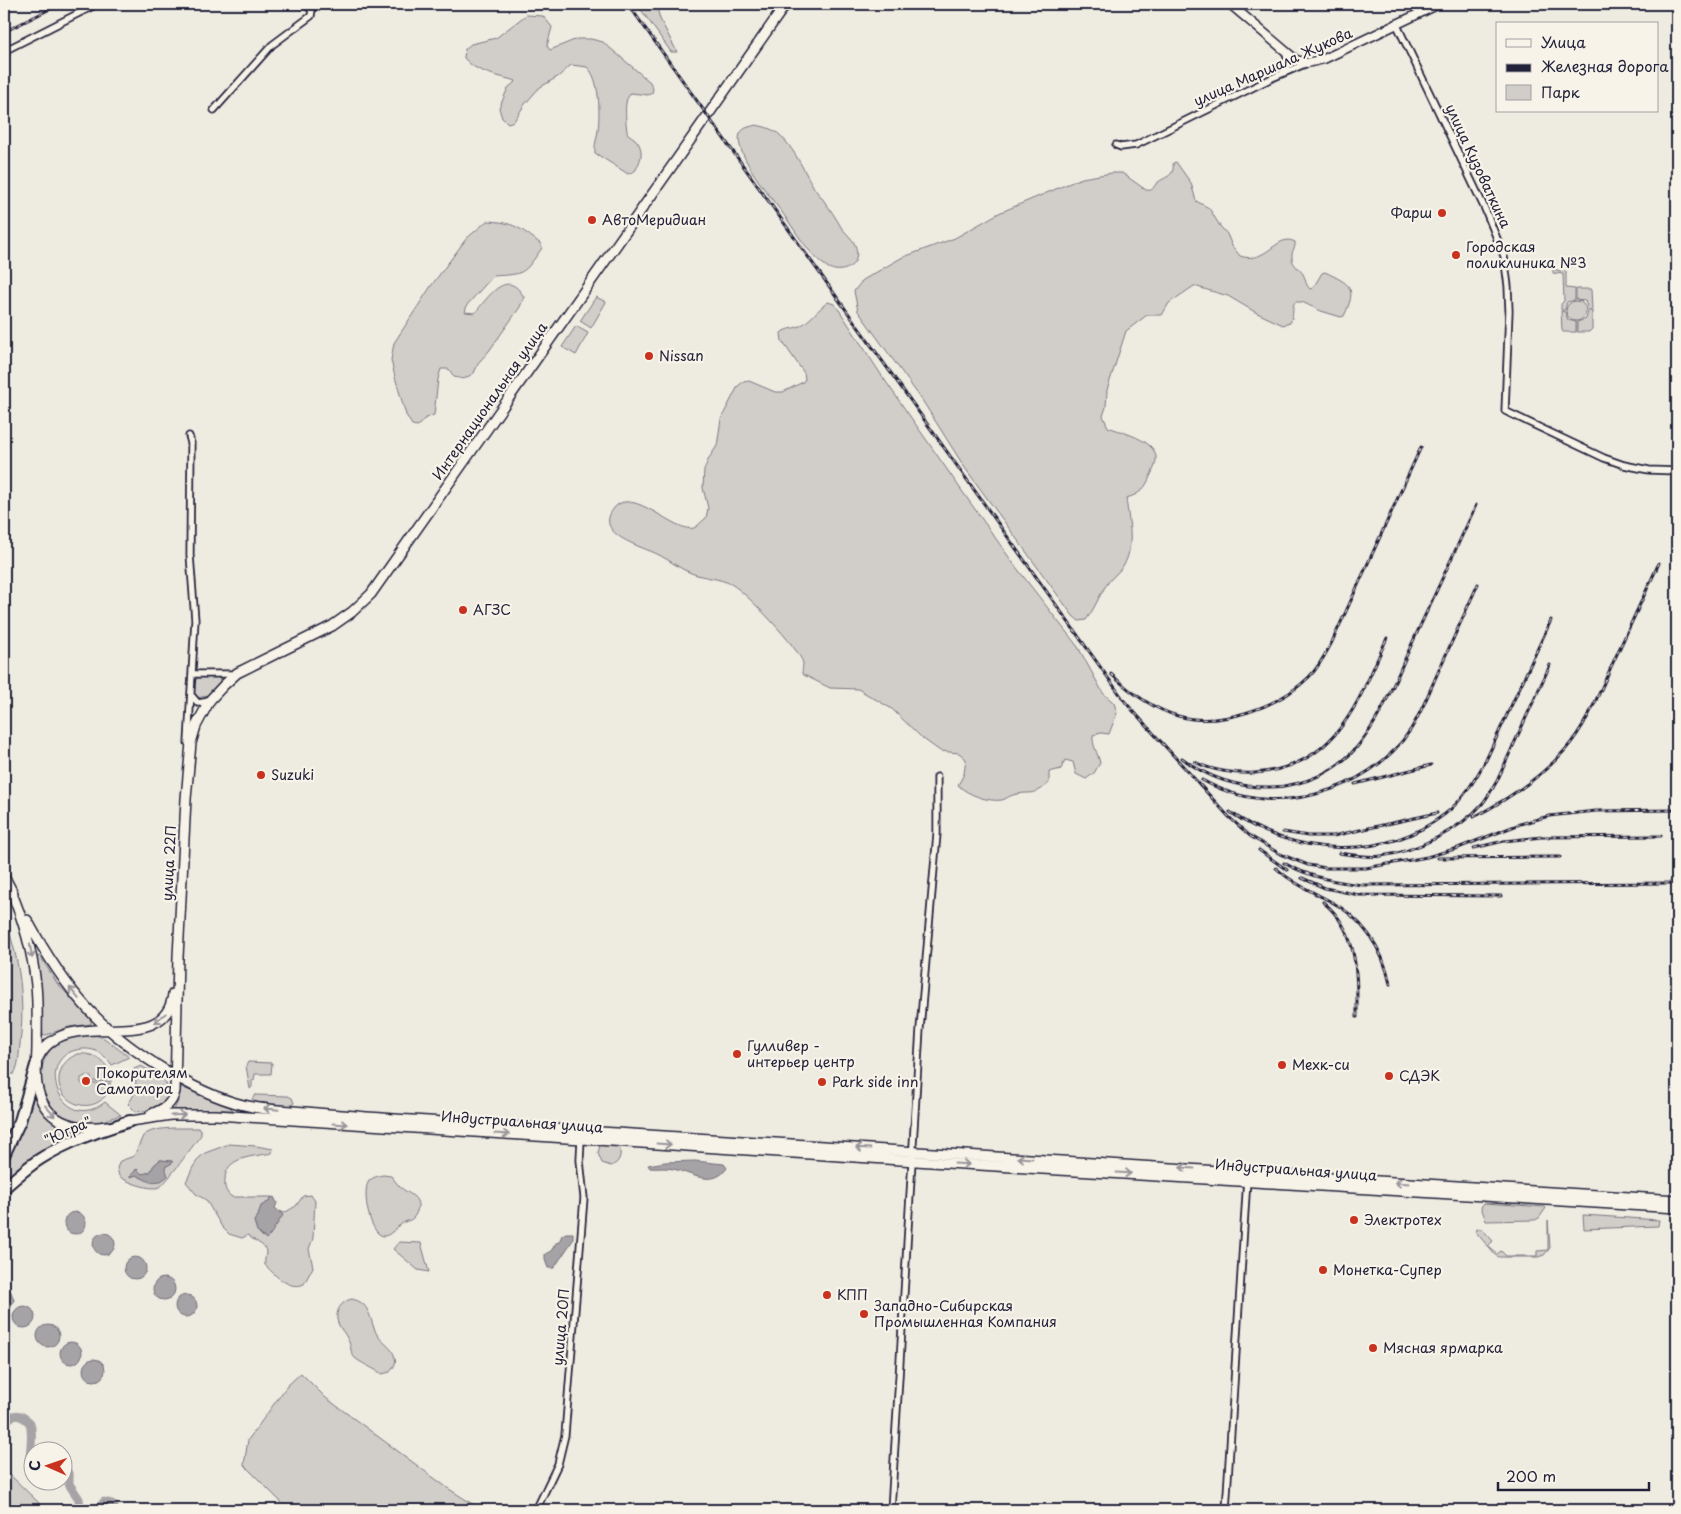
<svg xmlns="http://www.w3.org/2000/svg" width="1681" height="1514" font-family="'Playpen Sans',sans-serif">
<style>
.green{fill:#d1cdc9;stroke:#7a7882;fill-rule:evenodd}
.water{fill:#a6a3a6;stroke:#716f7b}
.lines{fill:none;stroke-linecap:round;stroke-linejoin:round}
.river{stroke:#a6a3a6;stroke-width:9}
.street-casing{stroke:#22223b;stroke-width:9}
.secondary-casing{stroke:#22223b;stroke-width:11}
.primary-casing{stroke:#22223b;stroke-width:12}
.highway-casing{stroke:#22223b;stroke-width:14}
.street{stroke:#f7f3e8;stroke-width:5.5}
.secondary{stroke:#f7f3e8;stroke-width:8}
.primary{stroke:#f7f3e8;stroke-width:9}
.highway{stroke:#f7f3e8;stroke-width:10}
.rail-casing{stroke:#22223b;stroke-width:3}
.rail{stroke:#f7f3e8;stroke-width:1;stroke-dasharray:4;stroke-linecap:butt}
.oneway{stroke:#97959a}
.poi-dot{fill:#c8321e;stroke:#f7f3e8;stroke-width:2}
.labels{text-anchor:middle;stroke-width:4.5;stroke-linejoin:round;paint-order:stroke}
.street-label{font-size:14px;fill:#22223b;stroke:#f7f3e8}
.poi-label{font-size:14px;fill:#22223b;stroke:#f7f3e8;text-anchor:start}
</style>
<rect width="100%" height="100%" fill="#eeebe1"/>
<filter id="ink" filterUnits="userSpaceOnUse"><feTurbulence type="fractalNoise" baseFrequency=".02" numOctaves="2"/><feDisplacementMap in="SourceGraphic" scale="10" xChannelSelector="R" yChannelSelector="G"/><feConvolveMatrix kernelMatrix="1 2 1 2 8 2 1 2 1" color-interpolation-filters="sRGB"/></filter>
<g filter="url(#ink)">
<path class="green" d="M637 4H656L660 19 677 52H671Z
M526 15 543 16 552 27 547 46 550 50 577 39H591L603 42 650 82 653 89 652 93 648 95 631 93C628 96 626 100 626 104 625 108 626 132 628 134 630 136 633 137 635 139 645 149 641 161 635 171L628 174 595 153C594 146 597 138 598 130 600 114 600 78 587 67L571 65 559 76 539 88 525 104 514 121 508 123 502 118 499 108 508 88 516 81C499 76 476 73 464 58L465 49 471 44 496 38Z
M756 125C766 127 773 129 780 135 795 150 803 169 813 186 816 192 821 196 824 201 830 209 836 218 841 227 846 234 854 239 856 248 861 266 841 276 827 267 809 255 797 233 784 215 769 195 752 175 742 152 740 147 738 139 740 134 743 127 750 127 756 125Z
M1176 162 1191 183 1196 201 1209 208 1220 226 1227 234 1232 246 1240 256C1267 265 1277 232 1295 242 1296 248 1291 251 1292 257 1292 265 1299 268 1303 274 1306 279 1305 284 1310 289L1313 288 1322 273 1325 272C1350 284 1358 287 1344 316L1341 317 1321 311 1302 302H1295C1291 307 1295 313 1290 323L1283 325 1255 312 1228 296 1194 286 1169 303 1162 315H1147L1126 331 1107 390 1106 407 1103 416 1108 427C1121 432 1155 440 1156 457 1157 464 1152 472 1149 479 1144 490 1138 495 1126 498 1128 518 1135 543 1125 563 1120 572 1110 578 1105 587 1098 598 1094 610 1086 620L1079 621 1073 616 965 468 922 400 858 311 854 291 863 280 901 258 955 238 999 213 1082 178 1112 173H1122L1146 190C1153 191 1152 189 1156 184 1164 176 1175 178 1173 163Z
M487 221C514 222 520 228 541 244L542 248C523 275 525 274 493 276L467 305 465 312 475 313C488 297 507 267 524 297L520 307 489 351 479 362 474 373 464 379 454 377 449 369H441L438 379 434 415 424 419 418 426 412 425 406 415 395 377 391 360 394 343 431 286 466 239Z
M1553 269 1566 272V288L1575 289V300L1567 302 1565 310H1561V304L1564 301 1563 274 1553 273Z
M1576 289H1591L1592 310H1588L1585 301 1576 300Z
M596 297 606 302 591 328 580 321Z
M1566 311a10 10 0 1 1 20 0a10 10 0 1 1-20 0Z
M828 302 834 304 839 310 882 376 962 491 1016 567 1078 647 1103 693 1114 703 1117 713 1109 734 1101 733 1093 735C1092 746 1098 753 1100 763L1094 773 1086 779 1076 774 1073 762 1065 760 1061 769 1049 772V783C1032 798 1032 790 1013 795 1009 796 1006 799 1002 800 988 802 968 795 958 785L964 774 966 759 959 753 940 751 922 738 892 709 858 689 830 688 802 674C802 671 803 666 803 663 799 648 746 592 731 584 719 578 704 578 691 573 680 569 671 561 661 556 654 552 647 550 640 547 624 540 597 529 614 508 632 485 676 534 694 528 698 526 702 521 706 518L708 508 703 488 704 470 709 458 717 446 721 419 738 386 743 382 749 381 775 392H783L803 382 805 379 804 373 782 341 781 333C786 328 793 329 800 326 811 320 818 309 828 302Z
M1561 311 1565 312 1568 320 1576 322V332H1563L1562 330Z
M1588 311H1592V329L1589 332H1577V322L1586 319Z
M576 326 588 333 576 355 562 347Z
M206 677H218L220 681 206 696 197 698 193 693 194 682 198 678Z
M4 918C20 957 25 1002 20 1044 19 1054 19 1065 14 1074H4Z
M40 956 57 983 91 1020V1024L69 1027 43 1036 37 959V957Z
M92 1034 104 1038 129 1057 112 1065C105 1055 96 1048 83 1049 31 1052 60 1137 105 1102L121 1115C111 1118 101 1122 91 1123 37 1127 21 1049 73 1036 79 1034 86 1035 92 1034Z
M78 1054C96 1052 111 1064 111 1082L92 1081 91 1077 87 1075 81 1078V1083L84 1086H89L92 1083 111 1084C100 1123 48 1103 61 1070 64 1062 70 1057 78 1054Z
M248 1062 272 1063 271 1074H255L254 1080 252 1081V1087L250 1089 246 1066Z
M141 1066C148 1070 156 1073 162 1078 166 1082 168 1087 168 1093 167 1109 149 1110 136 1112L128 1104C137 1093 137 1082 134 1069Z
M181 1087 230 1107 233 1110H174L179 1099Z
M33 1089C36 1105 47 1120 62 1127 68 1130 76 1131 81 1134L4 1183V1164Z
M255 1095 288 1096 292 1098 294 1103 290 1106 256 1102 252 1099Z
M173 1128H197L201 1129V1135C195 1143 166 1183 160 1187 151 1191 126 1182 119 1176L117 1168 120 1161 134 1156 143 1136C151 1129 162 1129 173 1128ZM160 1160 172 1161V1163L165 1167 164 1178C152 1184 146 1180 136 1175L131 1177 136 1169 142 1174 150 1173 154 1165Z
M229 1144 256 1146 273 1149 272 1153C253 1157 225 1156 225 1180 224 1187 226 1193 232 1197H272L270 1201 261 1206 258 1216 254 1221 257 1231 263 1237C273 1231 279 1224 281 1213L280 1211 284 1213 296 1206 303 1196 311 1195 315 1201 313 1238 309 1249 313 1267 304 1284C289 1291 274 1274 265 1265 264 1260 266 1256 266 1252 266 1244 252 1241 248 1235L242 1238 229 1234 222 1227 206 1200 196 1194 186 1182 193 1167 199 1158 205 1153Z
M600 1145 619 1146C622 1154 620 1163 611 1166L602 1163 598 1153Z
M383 1175 391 1176C394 1179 396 1183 399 1186 407 1194 422 1196 417 1211 415 1217 412 1220 407 1221 398 1224 391 1236 384 1236 370 1236 361 1191 369 1181 373 1177 378 1176 383 1175Z
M1484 1203 1545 1207 1546 1208 1539 1218 1535 1220 1486 1221 1481 1207Z
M1583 1215 1659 1220 1658 1226 1584 1229Z
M1548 1220 1550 1248 1544 1255 1538 1257H1499L1495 1255 1476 1232 1477 1229H1482L1493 1241 1488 1246 1497 1254 1501 1251 1506 1256H1537V1251L1548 1250Z
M399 1242 421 1243 429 1272 418 1270 393 1249Z
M352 1299C356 1300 359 1301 363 1304 372 1313 371 1326 378 1336 384 1344 393 1348 395 1358 397 1363 393 1368 390 1372L382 1374C375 1369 359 1362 355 1358 350 1353 351 1345 348 1340 346 1334 340 1329 338 1323 334 1312 341 1301 352 1299Z
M301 1373 326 1398 449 1489 482 1510H289L244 1465 248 1440 287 1386Z
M4 1469 39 1503 44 1510H4Z"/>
<path class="water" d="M160 1160 172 1161V1163L165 1167 168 1176 161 1181 150 1182 136 1175 130 1177V1176L137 1169 142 1174 150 1172 154 1165Z
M695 1161 724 1164 727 1168C713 1189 689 1172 673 1169 665 1167 658 1169 650 1168L648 1165 665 1162Z
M274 1197 277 1203 275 1208 283 1215 270 1235 266 1239 257 1231 254 1221 258 1216 261 1206 270 1201 271 1198Z
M64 1223a11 11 0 1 1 22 0a11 11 0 1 1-22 0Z
M93 1244a11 11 0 1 1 22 0a11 11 0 1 1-22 0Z
M566 1233H573V1240L554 1268H548L545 1260V1254L551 1251 556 1243 559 1242 562 1235Z
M124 1268a11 11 0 1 1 22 0a11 11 0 1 1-22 0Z
M153 1289a11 11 0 1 1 22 0a11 11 0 1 1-22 0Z
M4 1289 11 1292 14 1300 10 1308 4 1311Z
M175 1306a11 11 0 1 1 22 0a11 11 0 1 1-22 0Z
M13 1317a11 11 0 1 1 22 0a11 11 0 1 1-22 0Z
M37 1336a11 11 0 1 1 22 0a11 11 0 1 1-22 0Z
M60 1353a11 11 0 1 1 22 0a11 11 0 1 1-22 0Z
M83 1370a11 11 0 1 1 22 0a11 11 0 1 1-22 0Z"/>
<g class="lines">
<path class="river" d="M4 1425C11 1412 20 1413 30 1423 34 1438 29 1452 30 1466L32 1469
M62 1468 67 1471 69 1476V1484L79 1499 80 1510
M98 1510 104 1502 112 1504 115 1510"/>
<defs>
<path id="street" d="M1396 23 1485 209 1504 256 1508 286 1509 311 1505 411 1604 458 1624 465 1649 470 1677 471
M4 51 97 4
M1284 72 1288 64 1286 53
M214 110 272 45 311 16 312 10 304 4
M1116 145 1121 147 1136 145 1272 78 1307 63
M192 674H235
M191 695 198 703 210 701
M188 743 195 620 190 555 191 443 189 436
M536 1510 558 1464 565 1435 584 1198 580 1160 581 1139
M891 1510 920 1029 937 834V777
M1226 1510 1247 1179"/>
<path id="secondary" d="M1230 4 1296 60 1307 63 1324 59 1439 4"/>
<path id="primary" d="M4 876 13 893
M10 889C24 921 32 949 36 985 38 1005 37 1026 37 1046 37 1059 35 1072 37 1085 43 1122 74 1131 107 1126
M27 920C66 991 99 1031 170 1073 195 1088 224 1102 253 1107 271 1110 289 1111 306 1112 341 1115 377 1118 412 1120L1677 1200
M38 1058C65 1001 165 1060 173 994
M151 1114C164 1109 172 1105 175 1091L178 957 186 799 191 743 196 726 210 700 224 685 237 673 332 626 352 612 371 594 786 4
M124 1122 171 1115H216L931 1162 1677 1208"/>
<path id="highway" d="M4 1155 20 1121 36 1065
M4 1188C16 1178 27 1167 40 1159 68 1141 99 1131 130 1121"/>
</defs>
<use href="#street" class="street-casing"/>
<use href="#secondary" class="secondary-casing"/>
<use href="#primary" class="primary-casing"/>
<use href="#highway" class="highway-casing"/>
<use href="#street" class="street"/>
<use href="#secondary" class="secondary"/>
<use href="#primary" class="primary"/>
<use href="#highway" class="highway"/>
<defs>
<path id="rail" d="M628 4 1126 703 1229 817 1250 836 1280 854 1308 865 1326 868H1366L1427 857 1458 848 1520 824 1549 816 1596 811 1677 810
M4 32 60 4
M1111 674C1130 692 1153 709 1178 716 1219 728 1279 707 1309 677 1319 667 1325 655 1332 642L1421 447
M1182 758C1232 798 1312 799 1357 747 1381 719 1394 683 1409 650 1431 602 1454 554 1476 505
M1195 762C1212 771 1236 774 1255 773 1337 767 1358 702 1387 638
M1202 780C1238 800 1275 805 1316 794 1354 784 1389 763 1411 729 1422 711 1430 690 1439 670 1452 641 1465 613 1478 584
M1355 784 1431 765
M1230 812C1293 856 1383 862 1445 814 1463 800 1475 780 1486 760L1551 620
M1474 817C1506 800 1541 778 1565 750 1586 726 1598 696 1611 667 1627 632 1643 598 1659 563
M1283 832 1308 836H1333L1437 813
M1474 848 1504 841 1542 837 1661 836
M1259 850 1287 870
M1339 853C1353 855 1367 858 1381 856 1415 852 1460 830 1482 804 1488 797 1492 789 1497 781L1550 665
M1438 858 1560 857
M1284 863C1309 877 1335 882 1363 885L1677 883
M1276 868C1292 883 1309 890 1328 900 1361 916 1383 948 1390 984
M1302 878 1325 888 1359 895 1501 896
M1323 902C1359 931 1357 975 1357 1017"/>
</defs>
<use href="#rail" class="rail-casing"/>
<use href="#rail" class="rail"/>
</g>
<defs><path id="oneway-shaft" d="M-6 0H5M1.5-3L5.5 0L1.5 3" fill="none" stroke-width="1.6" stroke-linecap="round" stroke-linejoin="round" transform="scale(1.25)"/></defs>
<g class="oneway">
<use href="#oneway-shaft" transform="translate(31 951) rotate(80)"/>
<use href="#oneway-shaft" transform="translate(74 993) rotate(-129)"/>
<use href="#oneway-shaft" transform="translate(160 1018) rotate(141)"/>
<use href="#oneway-shaft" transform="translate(271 1109) rotate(-174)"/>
<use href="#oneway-shaft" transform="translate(50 1111) rotate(49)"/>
<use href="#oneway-shaft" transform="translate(178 1115) rotate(-3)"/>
<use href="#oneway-shaft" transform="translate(340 1124) rotate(4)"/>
<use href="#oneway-shaft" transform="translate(502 1134) rotate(4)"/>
<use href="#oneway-shaft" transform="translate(664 1144) rotate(4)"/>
<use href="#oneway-shaft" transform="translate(863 1148) rotate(-177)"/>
<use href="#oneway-shaft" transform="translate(1025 1158) rotate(-176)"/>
<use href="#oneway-shaft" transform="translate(962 1164) rotate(3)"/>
<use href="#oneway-shaft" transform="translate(1187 1168) rotate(-176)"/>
<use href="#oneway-shaft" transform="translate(1124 1173) rotate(3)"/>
<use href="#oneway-shaft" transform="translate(1402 1183) rotate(-176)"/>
</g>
</g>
<g class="poi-dot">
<circle cx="1442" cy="213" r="5"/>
<circle cx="592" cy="220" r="5"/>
<circle cx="1456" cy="255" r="5"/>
<circle cx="649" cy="356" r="5"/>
<circle cx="463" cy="610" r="5"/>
<circle cx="261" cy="775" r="5"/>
<circle cx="737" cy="1054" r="5"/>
<circle cx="1282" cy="1065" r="5"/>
<circle cx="1389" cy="1076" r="5"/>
<circle cx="86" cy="1081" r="5"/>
<circle cx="822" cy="1082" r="5"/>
<circle cx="1354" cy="1220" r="5"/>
<circle cx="1323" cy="1270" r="5"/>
<circle cx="827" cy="1295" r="5"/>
<circle cx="864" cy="1314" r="5"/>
<circle cx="1373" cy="1348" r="5"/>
</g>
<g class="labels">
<g class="street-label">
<text transform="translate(1273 67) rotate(-24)" y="5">улица Маршала Жукова</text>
<text transform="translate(1478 166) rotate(65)" y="5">улица Кузоваткина</text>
<text transform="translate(490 401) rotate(-55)" y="5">Интернациональная улица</text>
<text transform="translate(169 863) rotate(-87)" y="5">улица 22П</text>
<text transform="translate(522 1122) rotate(4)" y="5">Индустриальная улица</text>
<text transform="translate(68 1131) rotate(-24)" y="5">"Югра"</text>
<text transform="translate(1296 1170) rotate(4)" y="5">Индустриальная улица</text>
<text transform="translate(561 1327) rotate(-85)" y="5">улица 20П</text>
</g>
<g class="poi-label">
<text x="1432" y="218" text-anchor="end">Фарш</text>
<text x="602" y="225">АвтоМеридиан</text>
<text x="1466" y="252">Городская<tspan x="1466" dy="16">поликлиника №3</tspan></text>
<text x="659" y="361">Nissan</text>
<text x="473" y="615">АГЗС</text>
<text x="271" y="780">Suzuki</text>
<text x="747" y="1051">Гулливер -<tspan x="747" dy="16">интерьер центр</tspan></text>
<text x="1292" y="1070">Мехк-си</text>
<text x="96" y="1078">Покорителям<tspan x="96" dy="16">Самотлора</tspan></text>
<text x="1399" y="1081">СДЭК</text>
<text x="832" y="1087">Park side inn</text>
<text x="1364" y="1225">Электротех</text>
<text x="1333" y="1275">Монетка-Супер</text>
<text x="837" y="1300">КПП</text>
<text x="874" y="1311">Западно-Сибирская<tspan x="874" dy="16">Промышленная Компания</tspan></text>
<text x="1383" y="1353">Мясная ярмарка</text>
</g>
</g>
<rect width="1681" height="1514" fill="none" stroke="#f7f3e8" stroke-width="20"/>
<rect x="10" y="10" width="1661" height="1494" fill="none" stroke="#22223b" stroke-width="2" filter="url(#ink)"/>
<rect x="1496" y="22" width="162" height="90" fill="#f7f3e8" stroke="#a29fa3"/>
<rect x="1506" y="39" width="25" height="8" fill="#f7f3e8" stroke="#a29fa3"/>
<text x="1541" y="48" font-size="15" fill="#22223b">Улица</text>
<rect x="1506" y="64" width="25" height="8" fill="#22223b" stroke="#a29fa3"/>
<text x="1541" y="72" font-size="15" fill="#22223b">Железная дорога</text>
<rect x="1506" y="85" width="25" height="15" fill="#d1cdc9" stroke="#a29fa3"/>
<text x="1541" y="98" font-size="15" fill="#22223b">Парк</text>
<g transform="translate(48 1466) rotate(272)"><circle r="24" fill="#f7f3e8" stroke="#a29fa3"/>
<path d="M0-4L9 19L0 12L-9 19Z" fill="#c8321e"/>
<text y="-8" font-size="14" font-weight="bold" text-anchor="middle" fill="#22223b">С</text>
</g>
<path d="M1498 1482v8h151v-8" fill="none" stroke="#22223b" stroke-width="2.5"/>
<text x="1506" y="1482" font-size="15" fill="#22223b" stroke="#f7f3e8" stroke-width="4" paint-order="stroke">200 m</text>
</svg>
